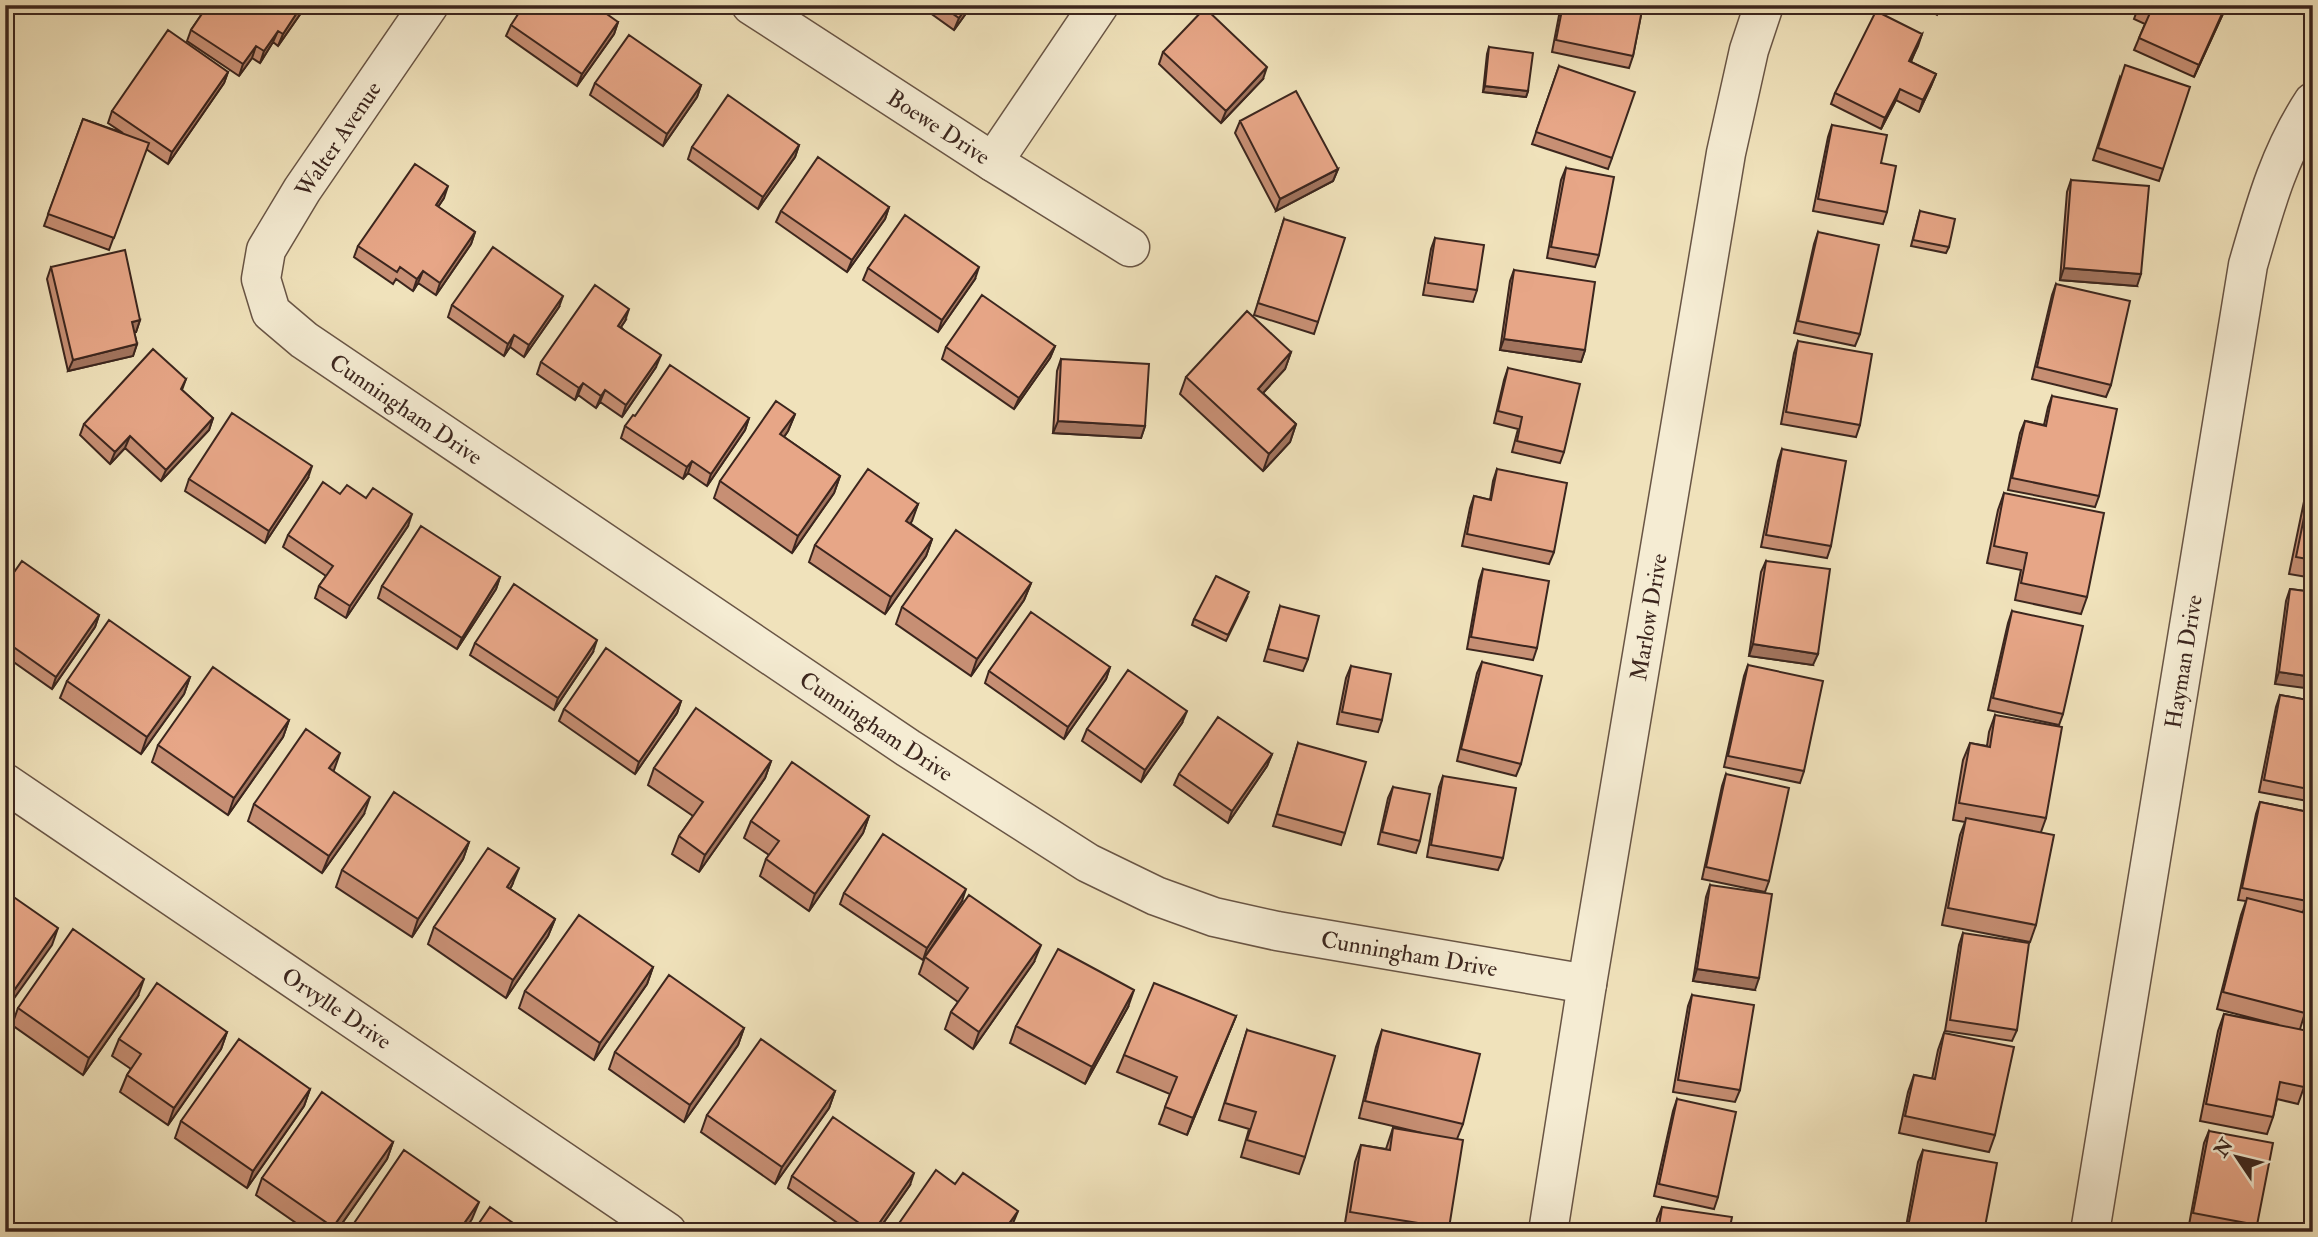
<svg xmlns="http://www.w3.org/2000/svg" width="2318" height="1237" font-family="'IM FELL Double Pica',serif">
<style>
.lines{fill:none;stroke-linecap:round;stroke-linejoin:round}
.minor-casing{stroke:#695545;stroke-width:41}
.minor{stroke:#f5ecd3;stroke-width:38}
.wall{fill:#c78f74;stroke:#3c261e;stroke-width:2}
.shaded-wall{fill:#a2745e;stroke:#3c261e;stroke-width:2}
.building{fill:#e7a687;stroke:#3c261e;stroke-width:2}
.labels{text-anchor:middle;stroke-width:6;stroke-linejoin:round;paint-order:stroke}
.street-label{font-size:23px;fill:#3c261e;stroke:#f5ecd3}
</style>
<rect width="100%" height="100%" fill="#f0e2bb"/>
<filter id="stains"><feTurbulence type="fractalNoise" baseFrequency=".00286" numOctaves="4"/><feColorMatrix values="0 0 0 0 .2 0 0 0 0 .09 0 0 0 0 .02 0 0 0 .5 -.17"/></filter>
<radialGradient id="worn" r=".72"><stop offset=".6" stop-color="#630" stop-opacity="0"/><stop offset="1" stop-color="#630" stop-opacity=".3"/></radialGradient>
<g class="lines">
<defs>
<g id="minor">
<path id="s1" d="M429 5 302 190 266 250 261 279 271 312 304 340 908 748 1088 863 1156 896 1214 917 1277 931 1587 984"/>
<path id="s2" d="M751 5 993 162 1130 247"/>
<path d="M993 162 1099 5"/>
<path id="s3" d="M5 783 667 1232"/>
<path id="s4" d="M1548 1232 1587 984 1726 153 1749 50 1764 5"/>
<path id="s5" d="M2090 1232 2248 265C2265 206 2279 154 2313 102"/>
</g>
</defs>
<use href="#minor" class="minor-casing"/>
<use href="#minor" class="minor"/>
</g>
<path class="wall" d="M208 5H304L303 10 278 46 273 42 260 63 252 58 239 76 187 41 191 30Z
M919 5H972L954 30Z
M1561 5H1643L1633 56 1629 68 1552 52Z
M1922 5H1944L1937 15Z
M2139 5H2227L2194 77 2134 50 2145 24 2134 19Z
M618 22 614 34 577 86 506 36 511 25Z
M1922 34 1911 62 1936 74 1931 86 1919 112 1896 100 1881 129 1831 104 1835 93Z
M1489 47 1528 91 1526 97 1483 92 1487 54Z
M1163 52 1263 79 1221 123 1159 64Z
M1559 66 1612 158 1608 169 1532 144Z
M228 72 224 83 168 164 146 149 109 250 44 226 83 119 123 133 108 123 112 111Z
M2120 77 2163 169 2159 181 2093 160Z
M595 83 701 85 697 97 663 146 590 95Z
M1240 121 1338 169 1333 181 1276 211 1235 133Z
M1832 125 1881 163 1887 212 1883 224 1813 211 1828 137Z
M799 145 795 157 758 209 688 159 692 147Z
M1566 168 1599 255 1595 267 1547 258 1561 180Z
M2071 180 2137 286 2060 280 2067 192Z
M444 198 438 207 475 232 471 244 436 295 418 283 413 291 396 279 393 284 354 257 358 246Z
M889 207 885 219 847 272 776 222 781 211Z
M1920 211 1949 247 1946 253 1911 246Z
M1284 219 1318 322 1314 334 1254 315Z
M1818 232 1860 334 1855 346 1794 333 1814 244Z
M1435 238 1477 290 1473 302 1423 295 1431 249Z
M51 267 140 320 136 332H134L137 344 133 356 68 371 47 279Z
M868 268 975 279 938 332 863 280Z
M1514 270 1585 350 1581 362 1500 350 1510 281Z
M2056 284 2111 385 2106 397 2032 379 2052 295Z
M452 305 559 307 524 357 510 347 504 356 448 317Z
M625 321 621 327 656 367 622 417 600 402 596 408 578 395 575 400 537 374 541 362Z
M1798 341 1860 425 1856 437 1781 424 1794 353Z
M1055 346 1050 358 1014 409 942 359 946 347Z
M1291 352 1285 369 1263 393 1296 424 1290 442 1263 471 1180 394 1186 377Z
M1061 359 1145 426 1141 438 1053 433 1057 371Z
M1508 368 1564 452 1560 463 1512 452 1518 429 1494 423 1504 380Z
M186 379 182 390 213 418 209 430 161 481 125 448 110 464 80 435 84 424Z
M2052 396 2099 496 2095 507 2008 490 2020 433 2025 421 2044 425 2048 407Z
M795 414 788 431 784 437 840 476 834 493 792 553 714 498 720 481Z
M635 416 749 418 745 430 707 486 688 473 683 479 621 438 625 426Z
M1782 449 1831 546 1827 558 1761 547 1778 461Z
M1497 469 1554 552 1549 564 1462 546 1470 508 1474 496 1490 500 1493 481Z
M2313 471V578L2289 574 2307 487Z
M308 478 265 543 185 491 189 479Z
M2004 493 2087 597 2081 614 2015 600 2021 570 1987 563 1998 510Z
M340 494 408 526 346 618 315 598 319 586 326 576 283 547 288 535Z
M918 504 910 523 932 539 926 556 885 614 809 562 815 545Z
M1766 561 1813 665 1749 656 1761 572Z
M1483 569 1537 648 1533 660 1467 649 1479 581Z
M500 577 496 589 457 649 378 598 382 586Z
M1031 583 1024 600 971 676 896 624 902 607Z
M5 585 99 615 95 627 52 689 5 656Z
M2290 589 2313 592 2275 684 2286 601Z
M1247 598 1226 641 1192 625 1194 619Z
M1280 606 1308 659 1303 671 1264 661Z
M2012 611 2063 714 2059 725 1988 710 2008 623Z
M475 643 593 652 554 710 470 655Z
M1482 662 1521 764 1516 776 1457 761 1477 673Z
M1748 665 1804 771 1800 783 1724 767 1744 676Z
M1351 666 1382 720 1378 732 1337 724 1346 678Z
M1110 667 1106 679 1064 739 985 683 989 671Z
M190 677 184 694 141 754 60 698 67 681Z
M2280 695 2313 701V802L2259 792 2276 707Z
M681 701 677 713 635 774 559 721 564 709Z
M1995 715 2046 818 2041 832 2036 925 2030 942 1942 925 1960 835 1965 822 1953 820 1963 760 1970 743 1987 746 1989 732Z
M289 720 283 737 228 815 152 762 158 745Z
M1182 723 1141 782 1082 741 1087 729Z
M1298 743 1345 833 1341 845 1273 826Z
M1272 754 1267 766 1228 823 1174 785 1179 774Z
M771 761 765 778 699 872 672 854 679 836 693 816 648 785 654 768Z
M1726 774 1769 881 1765 892 1702 879 1722 786Z
M1443 776 1503 858 1498 870 1427 857 1439 787Z
M1393 787 1420 841 1416 853 1378 844 1388 798Z
M2260 802 2313 813V881H2311L2307 901 2303 912 2305 1013 2300 1029 2304 1087 2298 1104 2277 1099 2273 1117 2267 1134 2200 1121 2218 1031 2224 1014 2279 1025 2217 1009 2241 915 2246 901 2238 900 2256 814Z
M254 804 364 814 322 873 248 821Z
M869 816 863 833 809 911 760 876 766 859 769 855 744 838 751 821Z
M469 842 463 859 412 937 336 887 342 870Z
M512 885 510 889 555 919 548 936 506 998 428 944 434 927Z
M1710 885 1755 990 1693 981 1706 897Z
M844 893 962 901 923 960 840 904Z
M1963 933 2017 1030 2012 1041 1945 1031 1959 945Z
M925 957 1034 962 973 1049 945 1029 951 1012 958 1002 919 974Z
M653 967 647 984 594 1060 519 1008 525 991Z
M1692 995 1740 1090 1735 1102 1673 1092 1688 1006Z
M138 996 83 1075 12 1025 18 1008Z
M1128 1007 1085 1084 1010 1043 1016 1026Z
M1236 1016 1187 1135 1159 1124 1170 1094 1117 1072 1124 1055Z
M744 1028 738 1045 684 1122 609 1069 615 1052Z
M1247 1030 1305 1157 1299 1174 1241 1157 1249 1129 1219 1120Z
M1382 1030 1463 1124 1457 1139 1449 1228 1447 1232H1360L1344 1229 1355 1162 1361 1145 1386 1149 1393 1128 1422 1133 1359 1118 1376 1047Z
M227 1032 221 1049 168 1125 120 1092 127 1075 131 1069 112 1056 119 1039Z
M1944 1033 1995 1135 1989 1152 1899 1133 1908 1092 1914 1075 1932 1079 1938 1050Z
M310 1089 304 1106 247 1188 175 1138 181 1121Z
M835 1091 829 1108 775 1184 701 1132 707 1115Z
M1677 1099 1718 1197 1714 1209 1654 1196 1673 1111Z
M2209 1131 2257 1225 2255 1232H2225L2189 1225 2204 1143Z
M393 1142 387 1159 336 1232H309L256 1195 262 1178Z
M1923 1150 1984 1232H1905L1918 1162Z
M792 1176 910 1185 877 1232H850L788 1188Z
M1662 1207 1729 1232H1655L1657 1219Z"/>
<path class="shaded-wall" d="M302 5H304L303 10 278 46 283 34Z
M968 5H972L954 30 959 18Z
M1940 5H1944L1937 15Z
M2226 5H2227L2194 77 2199 65Z
M618 22 614 34 577 86 582 74Z
M278 31 273 42 260 63 264 51Z
M1922 34 1918 46 1905 73 1909 61Z
M256 46 252 58 239 76 243 64Z
M1267 67 1263 79 1221 123 1226 111Z
M228 72 224 83 168 164 172 152Z
M1936 74 1931 86 1919 112 1923 100Z
M701 85 697 97 663 146 667 134Z
M1485 86 1528 91 1526 97 1483 92Z
M1900 89 1896 100 1881 129 1885 118Z
M799 145 795 157 758 209 763 197Z
M1338 169 1333 181 1276 211 1280 199Z
M448 186 444 198 431 217 436 205Z
M889 207 885 219 847 272 852 260Z
M475 232 471 244 436 295 440 283Z
M979 267 975 279 938 332 942 320Z
M2064 268 2141 274 2137 286 2060 280Z
M423 271 418 283 413 291 417 279Z
M563 296 559 307 524 357 529 345Z
M629 309 625 321 614 337 618 326Z
M140 320 136 332 127 333 132 322Z
M514 335 510 347 504 356 508 344Z
M1504 339 1585 350 1581 362 1500 350Z
M137 344 133 356 68 371 73 360Z
M1055 346 1050 358 1014 409 1019 398Z
M1291 352 1285 369 1251 406 1258 389Z
M661 355 656 367 622 417 626 405Z
M583 383 578 395 575 400 579 388Z
M605 390 600 402 596 408 601 396Z
M795 414 788 431 774 451 780 434Z
M213 418 209 430 161 481 166 470Z
M749 418 745 430 707 486 711 474Z
M1058 421 1145 426 1141 438 1053 433Z
M1296 424 1290 442 1263 471 1269 454Z
M130 436 125 448 110 464 115 452Z
M692 461 688 473 683 479 687 467Z
M312 466 308 478 265 543 269 531Z
M840 476 834 493 792 553 798 536Z
M918 504 912 521 900 538 906 521Z
M412 514 408 526 346 618 350 606Z
M932 539 926 556 885 614 891 597Z
M500 577 496 589 457 649 462 638Z
M1031 583 1024 600 971 676 977 659Z
M99 615 95 627 52 689 56 677Z
M597 640 593 652 554 710 558 698Z
M1753 644 1818 654 1813 665 1749 656Z
M1110 667 1106 679 1064 739 1068 727Z
M2279 672 2313 677V689L2275 684Z
M190 677 184 694 141 754 147 737Z
M681 701 677 713 635 774 639 762Z
M1187 711 1182 723 1141 782 1145 770Z
M289 720 283 737 228 815 234 798Z
M340 753 334 770 323 785 329 768Z
M1272 754 1267 766 1228 823 1232 811Z
M771 761 765 778 699 872 705 855Z
M370 797 364 814 322 873 329 856Z
M869 816 863 833 809 911 815 894Z
M469 842 463 859 412 937 418 919Z
M519 868 512 885 501 904 507 887Z
M966 889 962 901 923 960 927 948Z
M555 919 548 936 506 998 513 980Z
M58 928 52 945 5 1011V1003Z
M1041 945 1034 962 973 1049 979 1032Z
M653 967 647 984 594 1060 600 1043Z
M1697 969 1759 978 1755 990 1693 981Z
M144 979 138 996 83 1075 89 1058Z
M1134 990 1128 1007 1085 1084 1092 1067Z
M1236 1016 1187 1135 1193 1118Z
M744 1028 738 1045 684 1122 690 1105Z
M227 1032 221 1049 168 1125 174 1108Z
M310 1089 304 1106 247 1188 253 1171Z
M835 1091 829 1108 775 1184 782 1167Z
M393 1142 387 1159 336 1232H332L333 1227Z
M914 1173 910 1185 877 1232H873Z
M479 1202 472 1219 464 1232H458Z
M1018 1211 1011 1228 1009 1232H1003Z"/>
<path class="building" d="M208 5H302L283 34 278 31 264 51 256 46 243 64 191 30Z
M524 5H594L618 22 582 74 511 25Z
M940 5H968L959 18Z
M1563 5H1643L1633 56 1556 40Z
M2139 5H2226L2199 65 2139 38 2150 13 2138 7Z
M1205 8 1267 67 1226 111 1163 52Z
M1876 11 1922 34 1909 61 1936 74 1923 100 1900 89 1885 118 1835 93Z
M168 30 228 72 172 152 112 111Z
M629 35 701 85 667 134 595 83Z
M1489 47 1533 53 1528 91 1485 86Z
M2125 65 2190 87 2163 169 2098 148Z
M1559 66 1635 92 1612 158 1536 132Z
M1296 91 1338 169 1280 199 1240 121Z
M728 95 799 145 763 197 692 147Z
M83 119 149 143 114 238 48 214Z
M1832 125 1887 135 1881 163 1896 166 1887 212 1818 199Z
M818 157 889 207 852 260 781 211Z
M415 164 448 186 436 205 475 232 440 283 423 271 417 279 400 267 397 272 358 246Z
M1566 168 1614 177 1599 255 1551 247Z
M2071 180 2149 186 2141 274 2064 268Z
M1920 211 1955 219 1949 247 1913 240Z
M905 215 979 267 942 320 868 268Z
M1284 219 1345 238 1318 322 1258 303Z
M1818 232 1879 245 1860 334 1798 321Z
M1435 238 1484 245 1477 290 1428 283Z
M493 247 563 296 529 345 514 335 508 344 452 305Z
M125 250 140 320 132 322 137 344 73 360 51 267Z
M1514 270 1595 282 1585 350 1504 339Z
M2056 284 2130 301 2111 385 2037 367Z
M595 285 629 309 618 326 661 355 626 405 605 390 601 396 583 383 579 388 541 362Z
M982 295 1055 346 1019 398 946 347Z
M1247 311 1291 352 1258 389 1296 424 1269 454 1186 377Z
M1798 341 1872 354 1860 425 1786 412Z
M153 349 186 379 181 389 213 418 166 470 130 436 115 452 84 424Z
M1061 359 1149 364 1145 426 1058 421Z
M670 365 749 418 711 474 692 461 687 467 625 426 633 415 635 416Z
M1508 368 1580 384 1564 452 1517 441 1522 417 1498 411Z
M2052 396 2117 409 2099 496 2012 478 2025 421 2046 426Z
M776 401 795 414 780 434 840 476 798 536 720 481Z
M232 413 312 466 269 531 189 479Z
M1782 449 1846 461 1831 546 1766 535Z
M868 469 918 504 906 521 932 539 891 597 815 545Z
M1497 469 1567 483 1554 552 1467 534 1474 496 1491 500Z
M2313 473V560L2296 557Z
M323 482 340 494 347 485 366 498 373 488 412 514 350 606 319 586 333 566 288 535Z
M2004 493 2104 513 2087 597 2021 583 2027 553 1994 546Z
M421 526 500 577 462 638 382 586Z
M956 530 1031 583 977 659 902 607Z
M22 561 99 615 56 677 5 641V585Z
M1766 561 1830 569 1818 654 1753 644Z
M1483 569 1549 581 1537 648 1471 637Z
M1216 576 1249 592 1228 635 1194 619Z
M514 584 597 640 558 698 475 643Z
M2290 589 2313 592V677L2279 672Z
M1280 606 1319 616 1308 659 1268 649Z
M2012 611 2083 626 2063 714 1993 698Z
M1031 612 1110 667 1068 727 989 671Z
M109 620 190 677 147 737 67 681Z
M606 648 681 701 639 762 564 709Z
M1482 662 1542 676 1521 764 1461 749Z
M1748 665 1823 681 1804 771 1728 756Z
M1351 666 1391 674 1382 720 1342 712Z
M213 667 289 720 234 798 158 745Z
M1128 670 1187 711 1145 770 1087 729Z
M2280 695 2313 701V790L2264 780Z
M696 708 771 761 705 855 679 836 703 802 654 768Z
M1995 715 2062 727 2046 818 1959 803 1970 743 1990 747Z
M1218 717 1272 754 1232 811 1179 774Z
M306 729 340 753 329 768 370 797 329 856 254 804Z
M1298 743 1366 762 1345 833 1277 814Z
M792 762 869 816 815 894 766 859 779 841 751 821Z
M1726 774 1789 788 1769 881 1706 867Z
M1443 776 1516 788 1503 858 1431 845Z
M1393 787 1430 794 1420 841 1382 832Z
M394 792 469 842 418 919 342 870Z
M2260 802 2313 813V875L2307 901 2242 888Z
M1966 818 2054 835 2036 925 1948 908Z
M883 834 966 889 927 948 844 893Z
M488 848 519 868 507 887 555 919 513 980 434 927Z
M1710 885 1772 894 1759 978 1697 969Z
M5 891 58 928 5 1003Z
M969 895 1041 945 979 1032 951 1012 968 988 925 957Z
M2247 898 2313 915V985L2305 1013 2223 992Z
M579 915 653 967 600 1043 525 991Z
M73 929 144 979 89 1058 18 1008Z
M1963 933 2029 943 2017 1030 1950 1020Z
M1058 949 1134 990 1092 1067 1016 1026Z
M669 975 744 1028 690 1105 615 1052Z
M157 983 227 1032 174 1108 127 1075 141 1054 119 1039Z
M1154 983 1236 1016 1193 1118 1165 1107 1177 1077 1124 1055Z
M1692 995 1754 1005 1740 1090 1678 1080Z
M2224 1014 2313 1032V1044L2304 1087 2280 1082 2273 1117 2206 1104Z
M1247 1030 1335 1056 1305 1157 1247 1140 1256 1112 1225 1103Z
M1382 1030 1480 1054 1463 1124 1365 1101Z
M1944 1033 2014 1047 1995 1135 1905 1116 1914 1075 1935 1079Z
M239 1039 310 1089 253 1171 181 1121Z
M761 1039 835 1091 782 1167 707 1115Z
M322 1092 393 1142 333 1227 262 1178Z
M1677 1099 1736 1112 1718 1197 1659 1184Z
M833 1117 914 1173 873 1232H872L792 1176Z
M1393 1128 1463 1140 1449 1228 1350 1212 1361 1145 1390 1150Z
M2209 1131 2273 1143 2257 1225 2193 1213Z
M404 1150 479 1202 458 1232H348Z
M1923 1150 1997 1163 1984 1232H1907Z
M936 1170 955 1184 963 1173 1018 1211 1003 1232H893Z
M490 1207 526 1232H473Z
M1662 1207 1732 1217 1729 1232H1658Z
M2195 1229 2208 1232H2195Z"/>
<g class="labels">
<g class="street-label">
<text dy="8" stroke="none"><textPath href="#s2" startOffset="224">Boewe Drive</textPath></text>
<text transform="translate(338 139) rotate(-56)" y="8">Walter Avenue</text>
<text dy="8" stroke="none"><textPath href="#s1" startOffset="525">Cunningham Drive</textPath></text>
<text dy="8" stroke="none"><textPath href="#s4" startOffset="623">Marlow Drive</textPath></text>
<text dy="8" stroke="none"><textPath href="#s5" startOffset="578">Hayman Drive</textPath></text>
<text dy="8" stroke="none"><textPath href="#s1" startOffset="1092">Cunningham Drive</textPath></text>
<text dy="8" stroke="none"><textPath href="#s1" startOffset="1680">Cunningham Drive</textPath></text>
<text dy="8" stroke="none"><textPath href="#s3" startOffset="401">Orvylle Drive</textPath></text>
</g>
</g>
<rect width="2318" height="1237" fill="none" stroke="#f0e2bb" stroke-width="28"/>
<rect x="7" y="7" width="2304" height="1223" fill="none" stroke="#3c261e" stroke-width="3.5"/>
<rect x="14" y="14" width="2290" height="1209" fill="none" stroke="#3c261e" stroke-width="2"/>
<g transform="translate(2237 1157) rotate(305)" stroke="#f5ecd3" stroke-width="5" paint-order="stroke">
<path d="M0-5L12 26L0 18L-12 26Z" fill="#3c261e"/>
<text y="-10" font-size="19" font-weight="bold" text-anchor="middle" fill="#3c261e">N</text>
</g>
<rect width="100%" height="100%" filter="url(#stains)"/>
<rect width="100%" height="100%" fill="url(#worn)"/>
</svg>
